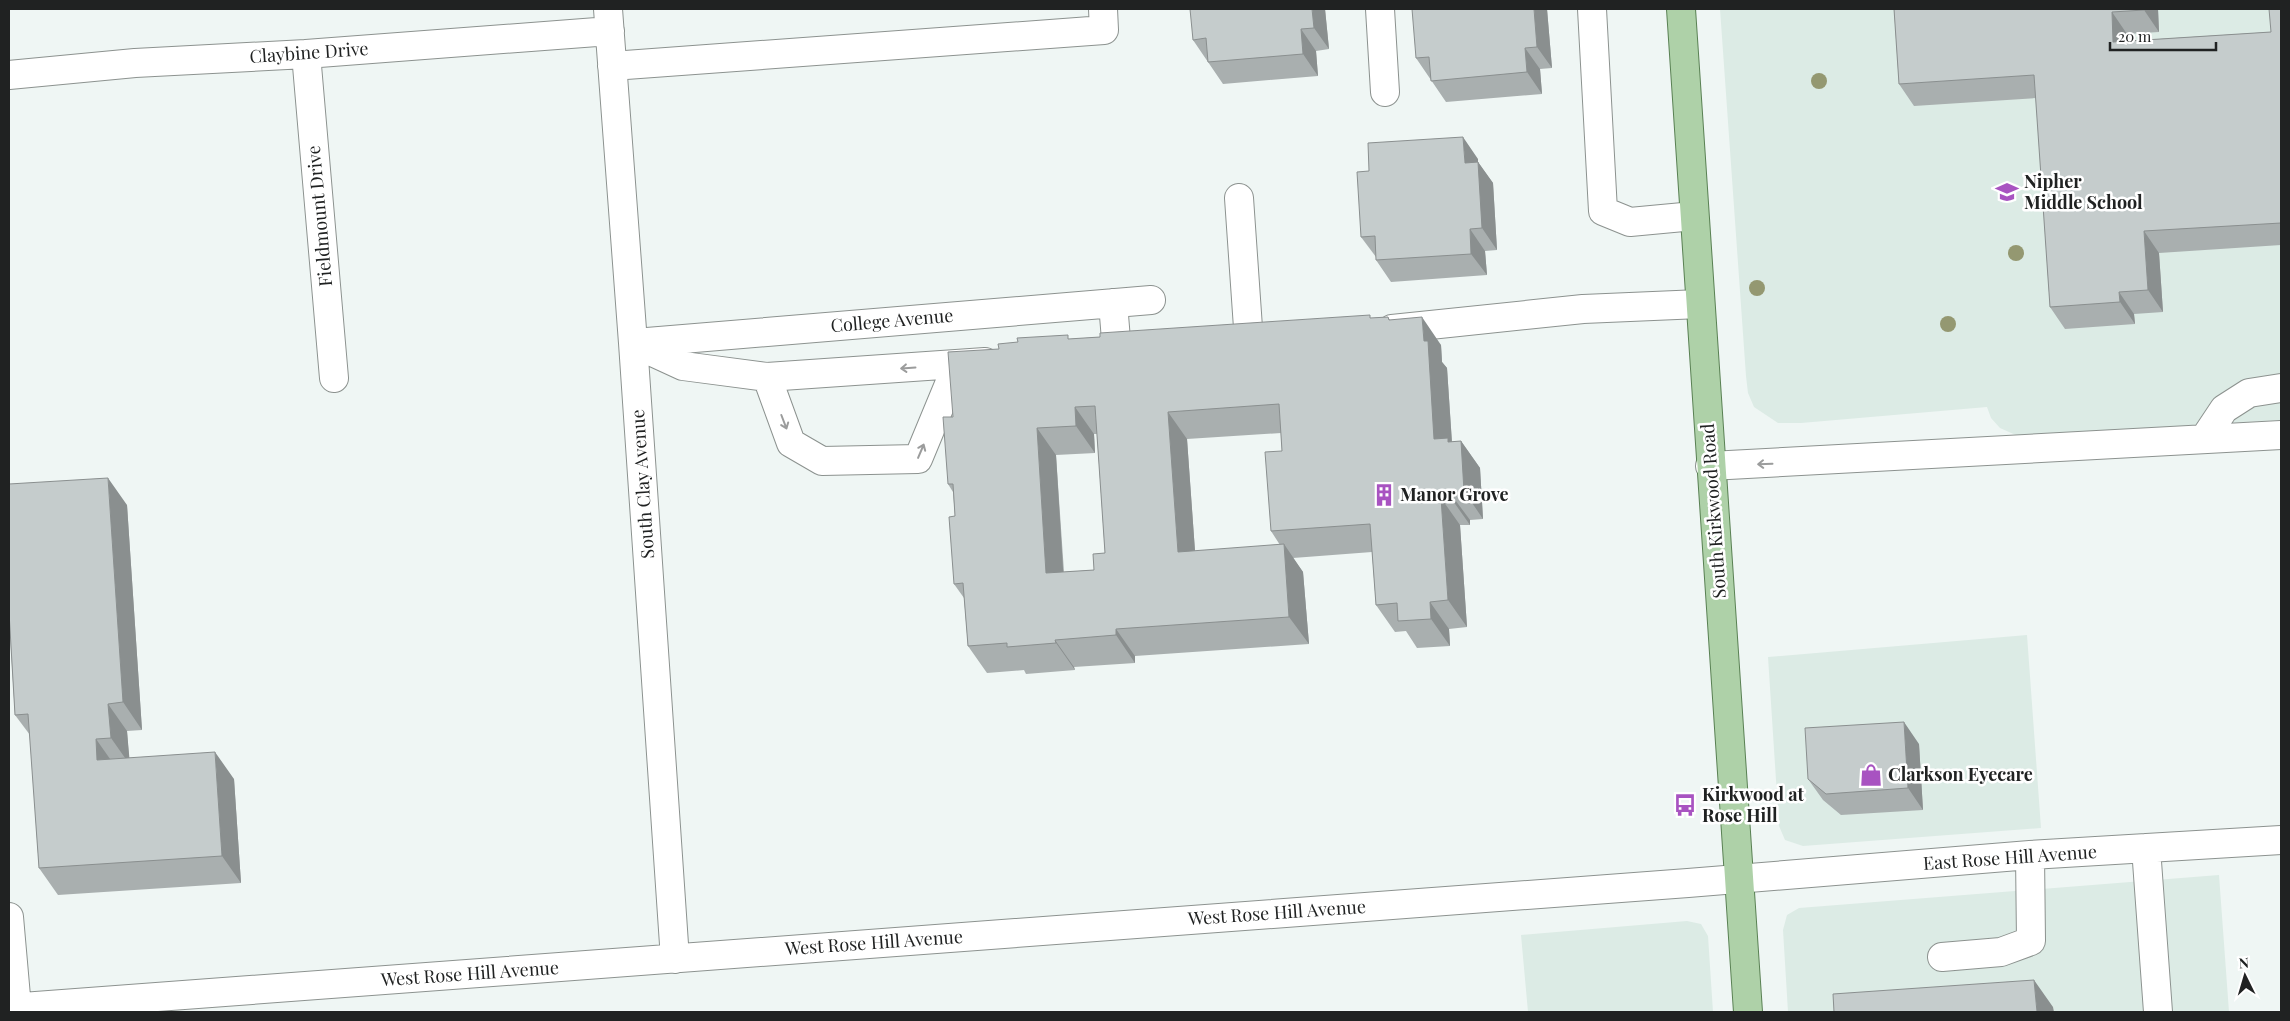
<svg xmlns="http://www.w3.org/2000/svg" width="2290" height="1021" font-family="'Playfair Display',serif">
<style>
.built{fill:#dcebe5}
.lines{fill:none;stroke-linecap:round;stroke-linejoin:round}
.minor-casing{stroke:#8c928f;stroke-width:30}
.major-casing{stroke:#598053;stroke-width:30}
.minor{stroke:#fff;stroke-width:28}
.major{stroke:#aed1a8;stroke-width:28}
.tree{fill:#949871}
.wall{fill:#a9afaf;fill-rule:evenodd}
.shaded-wall{fill:#8a8f8f}
.building{fill:#c5cccc;stroke:#8a8f8f;fill-rule:evenodd}
.oneway{stroke:#9b9c9c}
.labels{text-anchor:middle;stroke-width:5;stroke-linejoin:round;paint-order:stroke}
.street-label{font-size:18px;fill:#202222;stroke:#fff}
.poi-label{font-size:18px;font-weight:bold;fill:#202222;stroke:#fff;text-anchor:start}
</style>
<rect width="100%" height="100%" fill="#eff6f4"/>
<path class="built" d="M1720 9H2281V420L2018 436 2000 428 1991 418 1987 407 1801 423H1778L1754 407 1748 393 1746 376Z
M2027 635 2041 828 1803 846 1785 840 1779 826 1768 657Z
M2219 875 2229 1012H1788L1783 930 1787 915 1799 908Z
M1687 921 1701 924 1708 936 1713 1012H1528L1521 935Z"/>
<g class="lines">
<defs>
<path id="minor" d="M608 9 633 343 675 959
M1380 9 1385 92
M1592 9 1603 211 1630 222 1694 216
M306 54 334 378
M612 66 1104 30 1103 9
M9 75 135 63 306 54 610 31
M1239 198 1249 342
M1113 303 1117 352
M1392 329 1583 309 1700 304
M633 343 683 366 767 377 985 362
M635 343 1151 300
M767 377 791 443 822 461 918 459 957 365
M2204 439 2224 409 2249 393 2281 388
M1710 466 2281 435
M2146 848 2158 1012
M9 917 17 1008
M1942 957 2001 952 2031 941 2030 855
M9 1008 1688 883 2030 855 2281 840"/>
<path id="major" d="M1681 9 1748 1012"/>
</defs>
<use href="#minor" class="minor-casing"/>
<use href="#major" class="major-casing"/>
<use href="#minor" class="minor"/>
<use href="#major" class="major"/>
</g>
<g class="tree">
<circle cx="1819" cy="81" r="8"/>
<circle cx="2016" cy="253" r="8"/>
<circle cx="1757" cy="288" r="8"/>
<circle cx="1948" cy="324" r="8"/>
</g>
<path class="wall" d="M1325 9 1329 49 1316 51 1318 76 1223 84 1193 40Z
M1547 9 1552 68 1540 69 1542 94 1446 102 1416 58Z
M1894 9H2158L2159 32 2127 34V41L2271 32 2281 9V245L2159 253 2163 312 2134 314 2135 324 2065 329 2050 307 2036 98 1914 106 1899 84Z
M1478 159V162L1493 183 1497 250 1485 251 1487 275 1391 282 1376 260V257L1361 237Z
M1388 317 1390 320 1441 345 1442 362 1447 368 1452 442 1461 441 1480 468 1483 519 1470 520V525H1460L1467 627 1449 629 1450 646 1417 648 1406 631 1395 632 1376 605 1372 552 1293 558 1303 572 1309 644 1135 656V663L1074 667 1075 670 1026 674 1024 670 987 673 968 646 964 598 954 584 955 516 953 492 948 484 953 417 1071 339ZM1281 433 1282 451 1271 531 1280 545 1195 551 1187 439ZM1094 434H1097L1105 553 1094 570 1064 572 1056 455 1095 453Z
M9 484 127 505 142 730 127 731 129 758 234 779 241 883 58 895 39 868 30 735 15 715 9 619Z
M1919 744 1923 810 1841 815 1823 800 1808 779Z"/>
<path class="shaded-wall" d="M1312 9H1325L1329 49 1314 28Z
M1534 9H1547L1552 68 1537 47Z
M2144 9H2158L2159 32 2144 10Z
M2112 12 2127 34 2128 64 2113 42Z
M1301 29 1316 51 1318 76 1303 54Z
M1525 48 1540 69 1542 94 1527 72Z
M1463 137 1478 159V162L1493 183 1497 250 1482 228 1465 163Z
M1470 229 1485 251 1487 275 1471 254Z
M2144 231 2159 253 2163 312 2148 290Z
M2119 292 2134 314 2135 324 2120 302Z
M1422 317 1441 345 1442 362 1447 368 1452 444 1461 441 1480 468 1483 519 1464 491 1434 439 1424 341Z
M1075 407 1094 434 1095 453 1076 426Z
M1168 412 1187 439 1197 579 1178 552Z
M1037 428 1056 455 1065 601 1046 573Z
M108 478 127 505 142 730 123 702Z
M1450 493 1470 520V525L1451 498Z
M1441 498 1460 525 1467 627 1448 600Z
M1284 544 1303 572 1309 644 1289 617Z
M1430 602 1449 629 1450 646 1431 619Z
M1116 629 1135 656V663L1116 635Z
M1055 640 1074 667 1075 670 1056 643Z
M108 704 127 731 130 765 111 738Z
M1904 722 1919 744 1923 810 1908 788Z
M96 739 115 766 97 760Z
M215 752 234 779 241 883 222 856Z
M2034 980 2053 1007 2054 1012H2037Z"/>
<path class="building" d="M1190 9H1312L1314 28 1301 29 1303 54 1208 62 1206 38 1193 40Z
M1412 9H1534L1537 47 1525 48 1527 72 1431 81 1429 57 1416 58Z
M1894 9H2144V10L2112 12 2113 42 2271 32 2269 9H2281V223L2144 231 2148 290 2119 292 2120 302 2050 307 2034 75 1899 84Z
M1463 137 1465 163 1478 162 1482 228 1470 229 1471 254 1376 260 1375 236 1361 237 1357 172 1369 171 1368 143Z
M1370 315V318L1388 317 1389 320 1422 317 1424 341H1428L1434 439 1448 438V442L1461 441 1464 491 1450 493 1451 498H1441L1448 600 1430 602 1431 619 1398 621 1397 603 1376 605 1370 524 1271 531 1265 452 1282 451 1279 404 1168 412 1178 552 1284 544 1289 617 1116 629V635L1055 640 1056 643 1007 647V643L968 646 963 583 954 584 949 517 955 516 953 484H948L943 417H953L948 352 999 349 998 344 1018 342 1017 338 1068 335V339L1100 337V333ZM1095 406 1105 553 1093 554 1094 570 1046 573 1037 428 1076 426 1075 407Z
M108 478 123 702 108 704 111 738 96 739 97 760 215 752 222 856 39 868 28 714 15 715 9 612V484Z
M1904 722 1908 788 1826 794 1808 779 1805 728Z
M2034 980 2037 1012H1834L1833 994Z"/>
<defs><path id="oneway-shaft" d="M-6 0H5M1.5-3L5.5 0L1.5 3" fill="none" stroke-width="1.6" stroke-linecap="round" stroke-linejoin="round" transform="scale(1.25)"/></defs>
<g class="oneway">
<use href="#oneway-shaft" transform="translate(908 368) rotate(176)"/>
<use href="#oneway-shaft" transform="translate(784 422) rotate(69)"/>
<use href="#oneway-shaft" transform="translate(921 451) rotate(-67)"/>
<use href="#oneway-shaft" transform="translate(1765 464) rotate(178)"/>
</g>
<defs>
<symbol id="school-bare" viewBox="-9 -9 18 18"><path d="M0-5L7-2L0 1L-7-2ZM-4 1L0 2.5L4 1V4Q0 6-4 4Z" fill="#a853c1" stroke="#fff" stroke-width="2.5" paint-order="stroke"/></symbol>
<symbol id="building-bare" viewBox="-9 -9 18 18"><path d="M-4-6H4V6H1V3H-1V6H-4ZM-2.5-4.3h1.7v1.8h-1.7ZM.8-4.3h1.7v1.8H.8ZM-2.5-1h1.7V.8h-1.7ZM.8-1h1.7V.8H.8Z" fill="#a853c1" stroke="#fff" stroke-width="2.5" paint-order="stroke"/></symbol>
<symbol id="shop-bare" viewBox="-9 -9 18 18"><path d="M-5-2.5h2.3a2.7 3.5 0 0 1 5.4 0H5L5.5 6h-11ZM-1.5-2.5h3a1.5 2.3 0 0 0-3 0Z" fill="#a853c1" stroke="#fff" stroke-width="2.5" paint-order="stroke"/></symbol>
<symbol id="bus-bare" viewBox="-9 -9 18 18"><path d="M-5-6H5V4H4V6H2V4H-2V6H-4V4H-5ZM-3.5-4V0h7V-4ZM-3.5 1.2v1.5H-2V1.2ZM2 1.2v1.5H3.5V1.2Z" fill="#a853c1" stroke="#fff" stroke-width="2.5" paint-order="stroke"/></symbol>
</defs>
<g fill-rule="evenodd">
<use href="#school-bare" x="1991" y="176" width="32" height="32"/>
<use href="#building-bare" x="1368" y="479" width="32" height="32"/>
<use href="#shop-bare" x="1855" y="759" width="32" height="32"/>
<use href="#bus-bare" x="1669" y="789" width="32" height="32"/>
</g>
<g class="labels">
<g class="street-label">
<text transform="translate(309 53) rotate(-4)" y="6">Claybine Drive</text>
<text transform="translate(320 216) rotate(-95)" y="6">Fieldmount Drive</text>
<text transform="translate(892 321) rotate(-5)" y="6">College Avenue</text>
<text transform="translate(643 484) rotate(-94)" y="6">South Clay Avenue</text>
<text transform="translate(1714 511) rotate(-94)" y="6">South Kirkwood Road</text>
<text transform="translate(2010 858) rotate(-4)" y="6">East Rose Hill Avenue</text>
<text transform="translate(1277 913) rotate(-4)" y="6">West Rose Hill Avenue</text>
<text transform="translate(874 943) rotate(-4)" y="6">West Rose Hill Avenue</text>
<text transform="translate(470 974) rotate(-4)" y="6">West Rose Hill Avenue</text>
</g>
<g class="poi-label">
<text x="2024" y="188">Nipher<tspan x="2024" dy="21">Middle School</tspan></text>
<text x="1400" y="501">Manor Grove</text>
<text x="1888" y="781">Clarkson Eyecare</text>
<text x="1702" y="801">Kirkwood at<tspan x="1702" dy="21">Rose Hill</tspan></text>
</g>
</g>
<rect width="2290" height="1021" fill="none" stroke="#202222" stroke-width="20"/>
<g transform="translate(2245 976) rotate(355)" stroke="#ffffff" stroke-width="4" paint-order="stroke">
<path d="M0-4L9 19L0 12L-9 19Z" fill="#202222"/>
<text y="-8" font-size="14" font-weight="bold" text-anchor="middle" fill="#202222">N</text>
</g>
<path d="M2110 42v8h106v-8" fill="none" stroke="#202222" stroke-width="2.5"/>
<text x="2118" y="42" font-size="15" fill="#202222" stroke="#ffffff" stroke-width="4" paint-order="stroke">20 m</text>
</svg>
